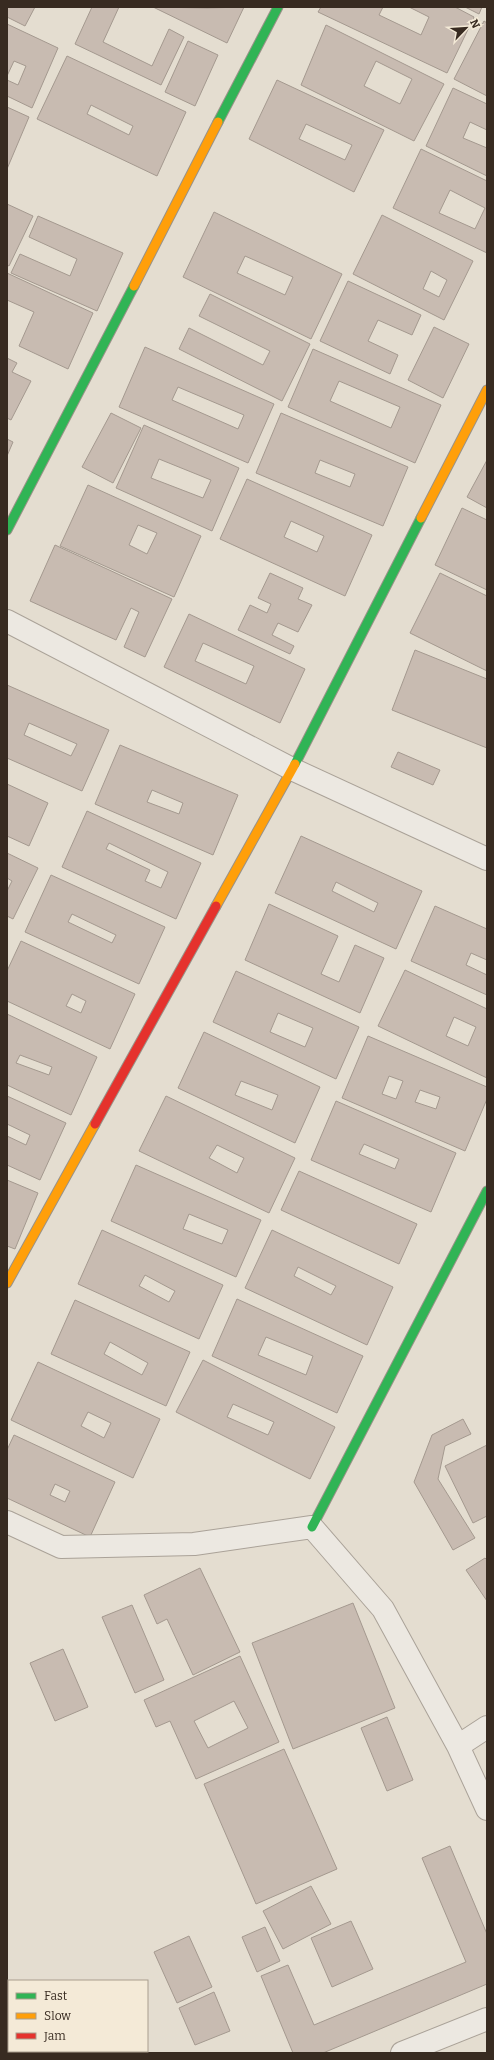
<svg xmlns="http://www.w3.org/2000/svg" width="494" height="2060" font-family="Bitter,serif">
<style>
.building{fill:#c8bbb1;stroke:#a4998f;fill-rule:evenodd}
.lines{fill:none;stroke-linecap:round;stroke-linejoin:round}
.street-casing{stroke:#aaa298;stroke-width:24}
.fast-casing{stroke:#999288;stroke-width:11}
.slow-casing{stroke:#999288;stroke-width:11}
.jam-casing{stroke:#999288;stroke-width:11}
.street{stroke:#ece8e1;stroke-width:22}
.fast{stroke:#30b455;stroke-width:9}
.slow{stroke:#ff9f0a;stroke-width:9}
.jam{stroke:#e5322d;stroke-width:9}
</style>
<rect width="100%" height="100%" fill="#e4ddd0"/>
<path class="building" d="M7 7H35L25 26 7 17Z
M92 7H119L103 42 152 66 169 29 184 37 161 85 75 44Z
M153 7 207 8 244 7 227 43Z
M321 7H383L379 15 421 35 429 17 409 7H455L474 17 447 73 318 12Z
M465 7H482L479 14Z
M484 21 487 23V96L454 79Z
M7 24 58 48 32 108 7 96V80L18 85 26 66 14 61 7 76Z
M326 25 444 84 414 141 301 85ZM376 61 412 79 400 104 364 86Z
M188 41 218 55 195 106 165 92Z
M67 56 186 112 157 176 37 119ZM91 105 133 126 129 135 87 114Z
M277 80 384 130 354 192 249 139ZM306 124 352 145 345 160 299 139Z
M453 88 487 104V130L470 122 463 138 487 148V176L426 146Z
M7 107 29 117 7 169Z
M421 149 487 181V253L393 208ZM450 190 485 208 475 229 439 213Z
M7 204 33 216 9 266 7 265Z
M214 212 342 274 311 339 183 277ZM245 256 293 277 285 295 237 273Z
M382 215 473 261 444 320 353 274ZM431 271 447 280 439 297 423 289Z
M38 216 123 253 97 311 11 273 20 254 70 276 77 259 29 237Z
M7 273 93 313 68 369 19 346 34 312 7 300Z
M348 281 421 315 412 335 378 320 368 341 398 355 390 374 320 341Z
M210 294 310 344 282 401 179 349 189 328 263 365 270 351 199 316Z
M434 327 469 344 443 398 408 380Z
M145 347 274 404 248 463 119 407ZM178 387 244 415 238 429 172 400Z
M313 349 441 405 415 463 288 407ZM339 381 400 407 391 428 330 401Z
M7 358 17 363 12 372 31 381 11 420 7 418Z
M111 413 141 428 113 483 82 467Z
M281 413 408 467 383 526 256 473ZM320 460 355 474 350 487 315 473Z
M144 425 239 468 212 531 116 488ZM159 459 211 480 203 498 151 478Z
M7 439 13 442 7 456Z
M487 460V508L467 497Z
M247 479 372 535 345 596 220 539ZM291 521 324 536 317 552 284 537Z
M88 485 201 536 174 597 60 546ZM138 525 157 533 147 554 129 545Z
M462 508 487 520V590L435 565Z
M55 545 172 599 145 657 124 647 139 612 131 608 116 640 30 601Z
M270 573 303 588 298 599 312 605 298 632 278 623 272 635 294 646 290 654 238 630 250 605 267 613 271 604 258 598Z
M440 573 487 596V671L410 633Z
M189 614 305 669 280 723 164 667ZM203 643 254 666 246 684 195 661Z
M415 650 487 679V748L392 710Z
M7 685 109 730 82 791 7 758ZM29 723 77 744 71 756 24 735Z
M120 745 238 795 213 855 95 804ZM152 790 183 803 179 814 147 802Z
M398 752 440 770 433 785 391 767Z
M7 784 48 803 29 846 7 836Z
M87 811 201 863 176 919 62 867ZM109 843 168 872 161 888 145 881 150 870 106 849Z
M301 836 422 891 396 949 275 893ZM336 882 378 903 374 912 332 891Z
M7 853 38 868 13 919 7 916V891L12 881 7 878Z
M51 875 165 927 139 984 25 932ZM72 914 116 935 112 943 68 922Z
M269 904 338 936 321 974 339 982 355 945 384 958 360 1013 245 960Z
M435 906 487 929V960L471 953 466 965 487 975V995L411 961Z
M21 941 135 994 110 1049 7 1001V971ZM72 994 86 1001 81 1013 66 1006Z
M405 970 487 1009V1078L378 1026ZM454 1017 476 1027 468 1046 446 1036Z
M236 971 359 1027 336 1079 213 1022ZM278 1013 313 1028 305 1047 270 1032Z
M7 1014 97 1057 71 1115 7 1085ZM20 1055 52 1067 49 1075 16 1063Z
M204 1032 320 1087 295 1143 178 1088ZM241 1081 278 1095 272 1110 235 1095Z
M368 1036 487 1087V1099L465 1151 342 1098ZM389 1076 403 1081 396 1099 382 1094ZM420 1090 440 1097 436 1109 415 1102Z
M7 1096 66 1123 40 1180 7 1165V1136L26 1145 30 1135 7 1124Z
M166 1096 295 1158 269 1213 139 1151ZM217 1145 244 1158 237 1173 209 1158Z
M336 1101 456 1153 431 1212 311 1160ZM364 1144 399 1159 395 1169 359 1154Z
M136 1165 261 1220 236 1277 111 1221ZM189 1214 228 1230 222 1244 183 1229Z
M299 1171 417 1224 399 1264 281 1210Z
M7 1180 38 1193 15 1249 7 1246Z
M102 1230 223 1285 199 1339 78 1284ZM145 1275 175 1291 169 1302 139 1286Z
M272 1230 393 1287 367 1345 245 1288ZM298 1267 336 1286 331 1295 294 1276Z
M237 1299 363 1356 337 1413 212 1356ZM266 1337 313 1356 306 1375 258 1355Z
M75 1300 190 1352 166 1406 51 1354ZM110 1342 148 1363 142 1375 104 1354Z
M203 1360 335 1427 310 1479 176 1412ZM233 1404 274 1422 268 1435 227 1417Z
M38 1362 160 1419 133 1478 11 1420ZM88 1412 111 1423 104 1438 81 1426Z
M463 1419 471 1434 445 1446 438 1479 475 1538 453 1550 414 1482 432 1435Z
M14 1435 115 1482 90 1537 7 1498V1450ZM55 1484 70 1491 65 1502 50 1495Z
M487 1445V1516L473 1523 445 1466Z
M485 1558 487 1560V1601L466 1570Z
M200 1568 240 1652 193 1675 167 1619 157 1624 144 1595Z
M353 1603 395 1708 293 1749 252 1643Z
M132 1605 164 1680 135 1693 102 1617Z
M63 1649 88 1707 55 1721 30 1663Z
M240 1656 279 1742 196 1779 170 1721 156 1727 144 1700ZM234 1701 248 1728 208 1748 194 1721Z
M387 1717 413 1780 387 1791 361 1728Z
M284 1749 337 1869 256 1904 204 1784Z
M450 1846 487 1934V1984L323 2053H293L261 1976 288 1965 314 2025 466 1962 422 1858Z
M311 1886 331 1924 283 1949 263 1911Z
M351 1921 373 1969 332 1987 311 1938Z
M265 1927 280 1961 257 1972 242 1937Z
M189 1936 212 1987 177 2003 154 1952Z
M214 1992 230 2031 195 2045 179 2008Z"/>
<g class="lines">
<defs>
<path id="street" d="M7 621 292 769 487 859
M7 1522 61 1547 194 1544 312 1527 383 1609 458 1746 487 1809
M458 1746 487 1727
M402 2053 487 2019"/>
<path id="fast" d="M218 122 278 7
M7 530 134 286
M295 764 421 518
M312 1527 487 1191"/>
<path id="slow" d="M134 286 218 122
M421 518 487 390
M216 906 295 764
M7 1283 95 1124"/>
<path id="jam" d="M95 1124 216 906"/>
</defs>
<use href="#street" class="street-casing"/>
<use href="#fast" class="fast-casing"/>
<use href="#slow" class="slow-casing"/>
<use href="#jam" class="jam-casing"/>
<use href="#street" class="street"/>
<use href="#fast" class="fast"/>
<use href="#slow" class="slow"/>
<use href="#jam" class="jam"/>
</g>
<rect width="494" height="2060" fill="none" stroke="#382b21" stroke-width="16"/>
<rect x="8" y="1980" width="140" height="72" fill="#f4ead7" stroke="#a99e8e"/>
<rect x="16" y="1993" width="20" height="6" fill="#30b455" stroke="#a99e8e"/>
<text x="44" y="2000" font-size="12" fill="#382b21">Fast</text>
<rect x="16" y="2013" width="20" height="6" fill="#ff9f0a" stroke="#a99e8e"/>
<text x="44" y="2020" font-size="12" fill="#382b21">Slow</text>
<rect x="16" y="2033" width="20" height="6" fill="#e5322d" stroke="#a99e8e"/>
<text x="44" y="2040" font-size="12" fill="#382b21">Jam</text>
<g transform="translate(466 28) rotate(65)" stroke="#f4ead7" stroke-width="3" paint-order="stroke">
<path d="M0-3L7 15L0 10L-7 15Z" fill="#382b21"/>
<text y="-6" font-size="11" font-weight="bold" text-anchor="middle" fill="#382b21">N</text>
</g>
</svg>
